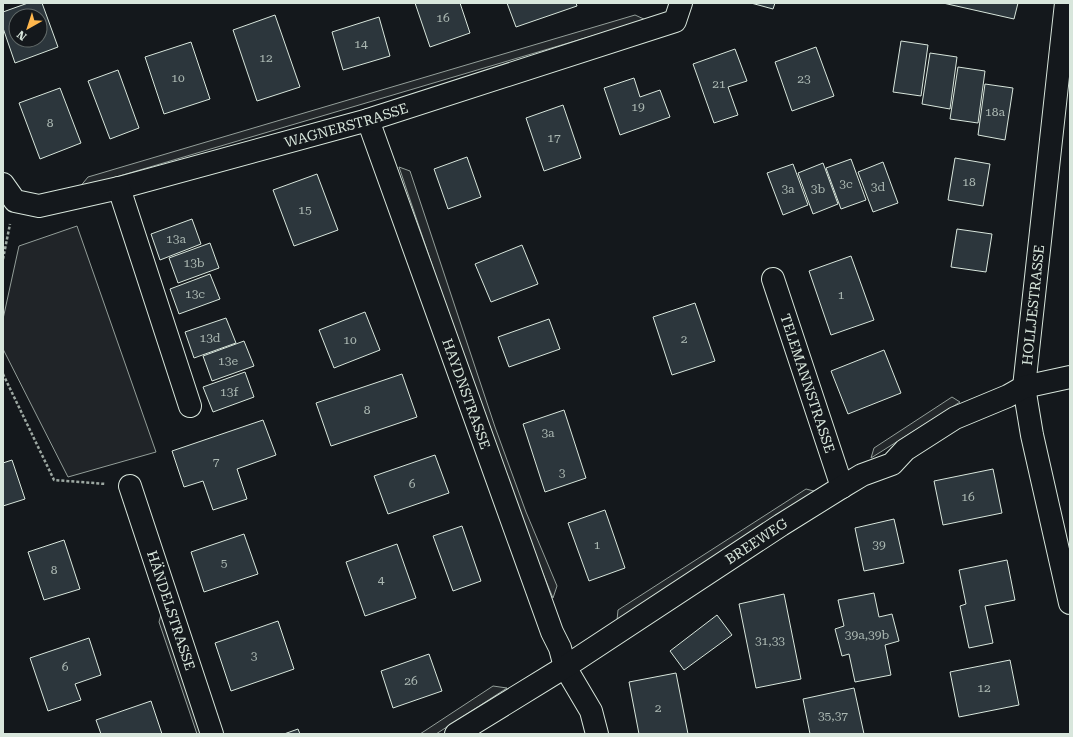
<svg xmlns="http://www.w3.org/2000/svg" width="1073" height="737" font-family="'Roboto Serif',serif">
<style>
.green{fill:#202428;stroke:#939e99}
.parking{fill:#24282b;stroke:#939e99}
.building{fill:#2c363c;stroke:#d8e6dc;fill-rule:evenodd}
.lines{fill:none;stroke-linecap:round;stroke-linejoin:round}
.minor-casing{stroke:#d8e6dc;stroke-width:24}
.path{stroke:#9da8a2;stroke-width:2.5;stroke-dasharray:3 2;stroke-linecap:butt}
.minor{stroke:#14181c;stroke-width:22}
.labels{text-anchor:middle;stroke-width:3;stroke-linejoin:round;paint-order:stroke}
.number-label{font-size:12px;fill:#adbab4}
.street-label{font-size:14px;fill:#d8e6dc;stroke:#14181c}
</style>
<rect width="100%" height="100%" fill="#14181c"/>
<path class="green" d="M77 226 156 452 68 477 3 349V319L19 246Z"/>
<path class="parking" d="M635 15 646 20 79 188 88 177Z
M399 167 410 171 495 427 526 512 557 586 553 598 518 513 489 434Z
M952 397 960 402 871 458 874 448Z
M806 489 818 492 617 620 618 610Z
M162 611 204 734H197L159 622Z
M493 686 507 688 436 734H420Z"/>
<path class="building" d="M28 3H42L58 47 15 63 3 28V12ZM16 16H40V40H16Z
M415 3H460L470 33 430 47Z
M507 3H576L577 6 516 27Z
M751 3H775L773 9Z
M943 3H1018L1014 19Z
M275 15 300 87 257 101 233 30Z
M379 17 390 56 343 70 332 32Z
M901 41 928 45 921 96 893 92Z
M191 42 210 99 164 114 145 57Z
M816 47 834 96 792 111 775 62Z
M735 49 747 81 728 87 738 115 714 123 693 64Z
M930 53 957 57 950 109 922 104Z
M958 67 985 71 978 123 950 119Z
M118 70 139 128 110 139 88 81Z
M634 78 640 97 660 90 670 117 620 135 604 88Z
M985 84 1013 88 1005 140 978 135Z
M60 88 81 143 40 159 19 103Z
M563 105 581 158 544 171 526 118Z
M467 157 481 197 448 209 434 169Z
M955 158 990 164 983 206 948 200Z
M851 159 866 200 841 209 826 168Z
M883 162 898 203 873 212 858 172Z
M823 163 838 204 813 214 798 173Z
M793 164 808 205 783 215 767 173Z
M317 174 338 230 294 246 273 190Z
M192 219 201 244 160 260 151 234Z
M957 229 992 234 986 272 951 267Z
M210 243 219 268 178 283 169 258Z
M522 245 538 284 491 302 475 264Z
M851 256 874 320 831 335 809 271Z
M210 274 220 299 179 314 170 289Z
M695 303 715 361 672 375 653 317Z
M365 312 380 350 334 368 319 330Z
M226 318 236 343 194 358 185 332Z
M549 319 560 349 509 367 498 337Z
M244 341 254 366 212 381 203 356Z
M884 350 901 393 848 414 831 371Z
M245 372 254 397 213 412 203 387Z
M402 374 417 417 331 446 316 403Z
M564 410 586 478 545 492 523 424Z
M263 420 276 455 237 469 247 499 213 510 203 481 184 487 172 451Z
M435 455 449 493 388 514 374 476Z
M12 460 25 499 3 506V463Z
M993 469 1002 513 943 525 934 481Z
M605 510 625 568 589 581 568 523Z
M894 519 904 563 864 571 855 528Z
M462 526 481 581 453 591 433 536Z
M244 534 258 574 204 592 191 552Z
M64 540 80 589 44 600 28 552Z
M397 544 416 598 365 616 346 562Z
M1007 560 1015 600 985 606 993 643 969 648 960 606 966 604 959 570Z
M874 593 879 617 892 614 899 641 885 645 891 675 855 682 849 654 842 656 835 629 844 626 838 600Z
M784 594 801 679 756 688 739 604Z
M717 615 732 635 684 670 670 651Z
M278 621 294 669 231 691 215 643Z
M89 638 101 675 75 684 81 700 48 711 30 658Z
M429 654 442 691 393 708 381 671Z
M1010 660 1019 705 959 717 950 672Z
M676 673 688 734H639L629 682Z
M854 688 864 734H810L803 699Z
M151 701 162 734H101L96 720Z
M298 729 300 734H284Z"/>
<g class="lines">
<defs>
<g id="minor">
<path d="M1066 3 1024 387 1032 435 1070 603"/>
<path id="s1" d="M368 120 552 632 560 648 565 667 591 711 597 734"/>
<path id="s2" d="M3 184 15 201 39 206 119 188 368 120 675 21 681 3"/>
<path d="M119 188 190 406"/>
<path id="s3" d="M773 279 842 487"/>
<path id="s4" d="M130 486 212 734"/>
<path id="s5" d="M456 734 565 667 781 525 842 487 862 475 892 464 905 450 955 418 1008 396 1024 387 1070 377"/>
</g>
</defs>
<use href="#minor" class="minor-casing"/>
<path class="path" d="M3 259 10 224
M3 374 54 480 106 484"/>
<use href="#minor" class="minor"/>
</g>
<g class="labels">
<g class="number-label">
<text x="443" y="22">16</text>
<text x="361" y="48">14</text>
<text x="266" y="62">12</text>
<text x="178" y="82">10</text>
<text x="804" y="83">23</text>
<text x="719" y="88">21</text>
<text x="638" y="111">19</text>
<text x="995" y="116">18a</text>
<text x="50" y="127">8</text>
<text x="554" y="142">17</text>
<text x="969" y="186">18</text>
<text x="846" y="188">3c</text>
<text x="878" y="191">3d</text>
<text x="788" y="193">3a</text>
<text x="818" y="193">3b</text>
<text x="305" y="214">15</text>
<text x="176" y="243">13a</text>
<text x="194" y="267">13b</text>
<text x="195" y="298">13c</text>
<text x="841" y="299">1</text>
<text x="210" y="342">13d</text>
<text x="684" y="343">2</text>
<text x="350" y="344">10</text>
<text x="228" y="365">13e</text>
<text x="229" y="396">13f</text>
<text x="367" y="414">8</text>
<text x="548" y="437">3a</text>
<text x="216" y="466">7</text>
<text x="562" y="477">3</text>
<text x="412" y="488">6</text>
<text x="968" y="501">16</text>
<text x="597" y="549">1</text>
<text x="879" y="549">39</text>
<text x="224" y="567">5</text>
<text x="54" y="574">8</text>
<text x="381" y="584">4</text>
<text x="867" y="639">39a,39b</text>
<text x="770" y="645">31,33</text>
<text x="254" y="660">3</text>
<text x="65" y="671">6</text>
<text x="411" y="685">26</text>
<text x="984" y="692">12</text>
<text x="658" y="712">2</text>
<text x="833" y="720">35,37</text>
</g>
<g class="street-label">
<text dy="5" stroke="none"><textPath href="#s2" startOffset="363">WAGNERSTRASSE</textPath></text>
<text transform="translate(1033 305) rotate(-84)" y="5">HOLLJESTRASSE</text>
<text dy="5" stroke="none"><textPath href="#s3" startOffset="110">TELEMANNSTRASSE</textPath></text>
<text dy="5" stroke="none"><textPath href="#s1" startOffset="291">HAYDNSTRASSE</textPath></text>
<text dy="5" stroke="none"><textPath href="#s5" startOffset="357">BREEWEG</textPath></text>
<text dy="5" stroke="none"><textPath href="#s4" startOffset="131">HÄNDELSTRASSE</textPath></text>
</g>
</g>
<rect width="1073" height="737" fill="none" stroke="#d8e6dc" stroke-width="8"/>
<g transform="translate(28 28) rotate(219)"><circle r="19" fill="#14181c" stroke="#626a69"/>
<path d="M0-3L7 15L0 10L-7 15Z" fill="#ffb74d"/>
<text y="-6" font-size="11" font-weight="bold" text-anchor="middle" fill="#d8e6dc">N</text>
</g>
</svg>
